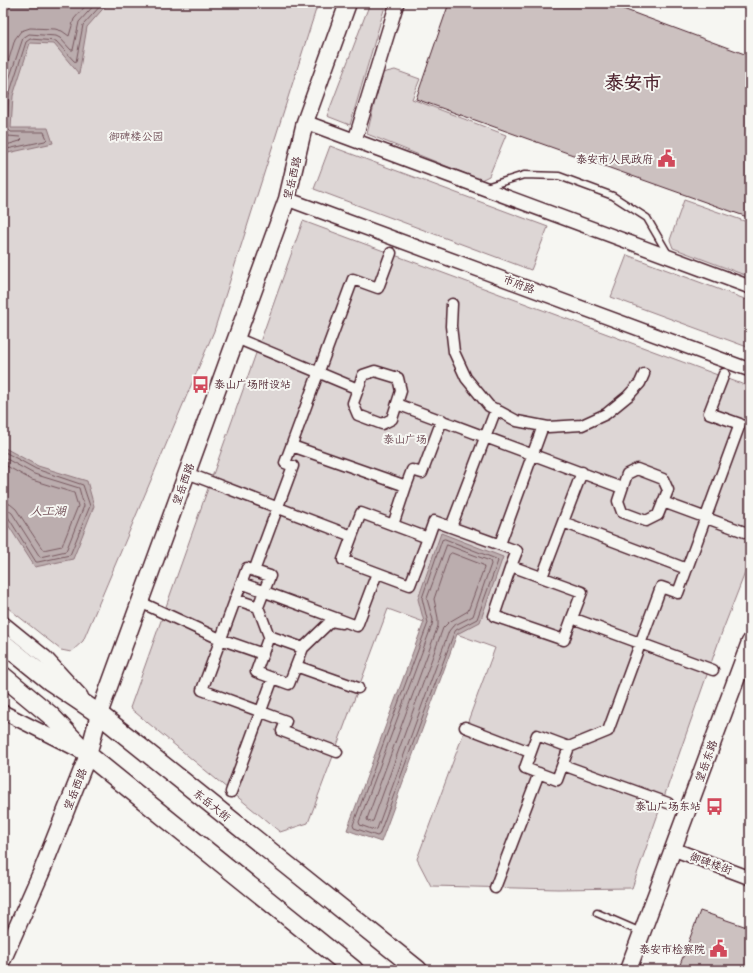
<svg xmlns="http://www.w3.org/2000/svg" width="753" height="973" font-family="Sriracha,'LXGW WenKai TC',sans-serif">
<style>
.green{fill:#ddd6d5;stroke:#947a80}
.water{fill:#bbadae;stroke:#8e747a}
.lines{fill:none;stroke-linecap:round;stroke-linejoin:round}
.shore{stroke:#77585f;stroke-width:1}
.building{fill:#ccc1c0;stroke:#4a1f2b}
.service-casing{stroke:#4a1f2b;stroke-width:9}
.pedestrian-casing{stroke:#4a1f2b;stroke-width:13}
.minor-casing{stroke:#4a1f2b;stroke-width:16}
.tertiary-casing{stroke:#4a1f2b;stroke-width:19}
.secondary-casing{stroke:#4a1f2b;stroke-width:21}
.service{stroke:#f6f6f2;stroke-width:6}
.pedestrian{stroke:#f6f6f2;stroke-width:10}
.minor{stroke:#f6f6f2;stroke-width:13}
.tertiary{stroke:#f6f6f2;stroke-width:16}
.secondary{stroke:#f6f6f2;stroke-width:18}
.labels{text-anchor:middle;stroke-width:4;stroke-linejoin:round;paint-order:stroke}
.park-label{font-size:11px;fill:#6f4d56;stroke:#f6f6f2}
.poi-label{font-size:11px;fill:#4a1f2b;stroke:#f6f6f2;text-anchor:end}
.street-label{font-size:11px;fill:#4a1f2b;stroke:#f6f6f2}
.water-label{font-size:12px;font-style:italic;fill:#6c4a52;stroke:#f6f6f2}
.town-label{font-size:19px;font-weight:bold;fill:#4a1f2b;stroke:#f6f6f2}
</style>
<rect width="100%" height="100%" fill="#f6f6f2"/>
<filter id="ink" filterUnits="userSpaceOnUse"><feTurbulence type="fractalNoise" baseFrequency=".025" numOctaves="2"/><feDisplacementMap in="SourceGraphic" scale="8" xChannelSelector="R" yChannelSelector="G"/><feConvolveMatrix kernelMatrix="1 2 1 2 8 2 1 2 1" color-interpolation-filters="sRGB"/></filter>
<g filter="url(#ink)">
<path class="green" d="M3 3H318L214 331 83 641 71 652 61 650 3 604Z
M370 3H386L350 125 327 116Z
M395 70 420 79 412 99 506 135 489 176 481 180 367 134 382 73Z
M330 146 548 227 531 270 314 189Z
M684 200 750 223V277L673 248 670 240Z
M303 221 750 387V560L722 632 632 888 558 889 431 886 417 859 495 648 388 609 308 823 280 832 130 708Z
M627 255 750 301V348L611 297Z"/>
<path class="water" d="M3 3H108L87 27 79 74 54 44 30 43 13 96 11 128H48L53 143 8 153 3 169Z
M3 447 38 466 87 481 94 506 73 559 35 567 3 517Z
M441 533 503 557 480 622 457 634 381 842 347 830 424 622 418 599Z"/>
<g class="lines">
<path class="shore" d="M3 79 15 39 21 31 30 28 55 29 62 31 69 36 74 19 88 3
M3 114 4 94 23 38 29 34 56 36 60 38 71 50H73L79 22 96 3
M3 131 8 136 20 137 22 139 20 141 3 146
M3 156 5 151 7 149 45 141 47 139 44 132H11L7 128 9 95 26 42 30 39 56 41 74 61 76 62 83 25 103 3
M3 451 36 469 83 485 90 506 70 555 38 562H36L8 517 3 514
M3 457 34 474 79 488 84 506 66 551 40 557 12 513 8 510 3 509
M3 464 32 480 74 493 78 506 62 546 43 550 16 509 10 504 3 503
M445 539 496 559 498 561 477 619 456 630 454 633 379 835 377 836 354 828 353 825 428 623 422 598 442 540Z
M447 545 490 561 491 564 473 616 453 626 449 631 377 829 374 830 360 825 359 822 432 625 433 620 427 599Z
M452 553 483 565 484 568 468 611 449 622 443 628 373 821 371 822 368 821 367 819 438 626V618L434 599 449 555Z"/>
</g>
<path class="building" d="M449 3H607L750 56V218L416 99Z
M700 911 750 928V970H678Z"/>
<g class="lines">
<defs>
<path id="service" d="M486 187 524 175 559 176 613 196 647 218 668 254
M597 913 641 932"/>
<path id="pedestrian" d="M452 304 451 326 454 352 466 378 489 406 517 421 548 427 582 425 606 414 628 396 640 383 644 374
M236 338 358 389
M375 371 398 378 401 391 392 419 382 424 358 415 353 403 363 375Z
M397 404 622 488
M292 446 406 486 393 525
M637 469 663 479 668 490 658 515 646 521 622 512 618 501 627 474Z
M187 473 352 536 361 513 428 538 434 521 517 551 511 566 582 592 572 618 713 670
M406 486 412 470 422 473 442 420
M663 502 750 534
M563 522 687 569
M451 527 496 409
M352 536 343 560 410 585 428 538
M500 544 543 426
M511 566 494 616 564 640 572 618
M254 571 270 576 258 607
M542 577 582 472
M241 583 357 626 377 573
M235 599 258 607 269 636
M140 602 220 639 263 654
M269 636 303 648 289 684 256 672Z
M303 648 331 621 342 623
M296 666 358 688
M465 727 530 752
M569 747 557 780 525 768 537 735 569 747 608 731 661 587 678 593 740 424 709 413 724 374
M337 752 282 731 286 721 202 690 247 568 254 571 293 466 285 463 353 279 378 288 391 253
M563 765 668 803
M231 792 273 678
M495 888 539 773"/>
<path id="minor" d="M305 122 750 287
M355 140 397 3
M287 199 750 370
M3 623 45 657 81 696
M3 712 80 751
M673 849 750 878"/>
<path id="tertiary" d="M3 959 41 873 88 755 99 714 287 199 305 122 348 3
M628 970 750 642"/>
<path id="secondary" d="M3 643 50 681 99 714 418 970
M3 676 50 715 88 755 354 970"/>
</defs>
<use href="#service" class="service-casing"/>
<use href="#pedestrian" class="pedestrian-casing"/>
<use href="#minor" class="minor-casing"/>
<use href="#tertiary" class="tertiary-casing"/>
<use href="#secondary" class="secondary-casing"/>
<use href="#service" class="service"/>
<use href="#pedestrian" class="pedestrian"/>
<use href="#minor" class="minor"/>
<use href="#tertiary" class="tertiary"/>
<use href="#secondary" class="secondary"/>
</g>
</g>
<defs>
<symbol id="civic-bare" viewBox="-9 -9 18 18"><path d="M-.6-6.5H3V-4.5H.6V-3L4-1V1h2V6H-6V1h2V-1L-.6-3ZM-1.2 2.5V6h2.4V2.5Z" fill="#d1495b" stroke="#f6f6f2" stroke-width="2.5" paint-order="stroke"/></symbol>
<symbol id="bus-bare" viewBox="-9 -9 18 18"><path d="M-5-6H5V4H4V6H2V4H-2V6H-4V4H-5ZM-3.5-4V0h7V-4ZM-3.5 1.2v1.5H-2V1.2ZM2 1.2v1.5H3.5V1.2Z" fill="#d1495b" stroke="#f6f6f2" stroke-width="2.5" paint-order="stroke"/></symbol>
</defs>
<g fill-rule="evenodd">
<use href="#civic-bare" x="654" y="146" width="25" height="25"/>
<use href="#bus-bare" x="188" y="372" width="25" height="25"/>
<use href="#bus-bare" x="702" y="794" width="25" height="25"/>
<use href="#civic-bare" x="706" y="936" width="25" height="25"/>
</g>
<g class="labels">
<g class="park-label">
<text x="136" y="140">御碑楼公园</text>
<text x="405" y="443">泰山广场</text>
</g>
<g class="poi-label">
<text x="653" y="163">泰安市人民政府</text>
<text x="214" y="388" text-anchor="start">泰山广场附设站</text>
<text x="701" y="810">泰山广场东站</text>
<text x="705" y="953">泰安市检察院</text>
</g>
<g class="street-label">
<text transform="translate(292 178) rotate(-76)" y="4">望岳西路</text>
<text transform="translate(519 284) rotate(20)" y="4">市府路</text>
<text transform="translate(183 484) rotate(-70)" y="4">望岳西路</text>
<text transform="translate(706 761) rotate(-70)" y="4">望岳东路</text>
<text transform="translate(75 789) rotate(-68)" y="4">望岳西路</text>
<text transform="translate(212 805) rotate(39)" y="4">东岳大街</text>
<text transform="translate(711 863) rotate(20)" y="4">御碑楼街</text>
</g>
<g class="water-label">
<text x="48" y="515">人工湖</text>
</g>
<g class="town-label">
<text x="633" y="89">泰安市</text>
</g>
</g>
<rect width="753" height="973" fill="none" stroke="#f6f6f2" stroke-width="16"/>
<rect x="8" y="8" width="737" height="957" fill="none" stroke="#4a1f2b" stroke-width="1.5" filter="url(#ink)"/>
</svg>
